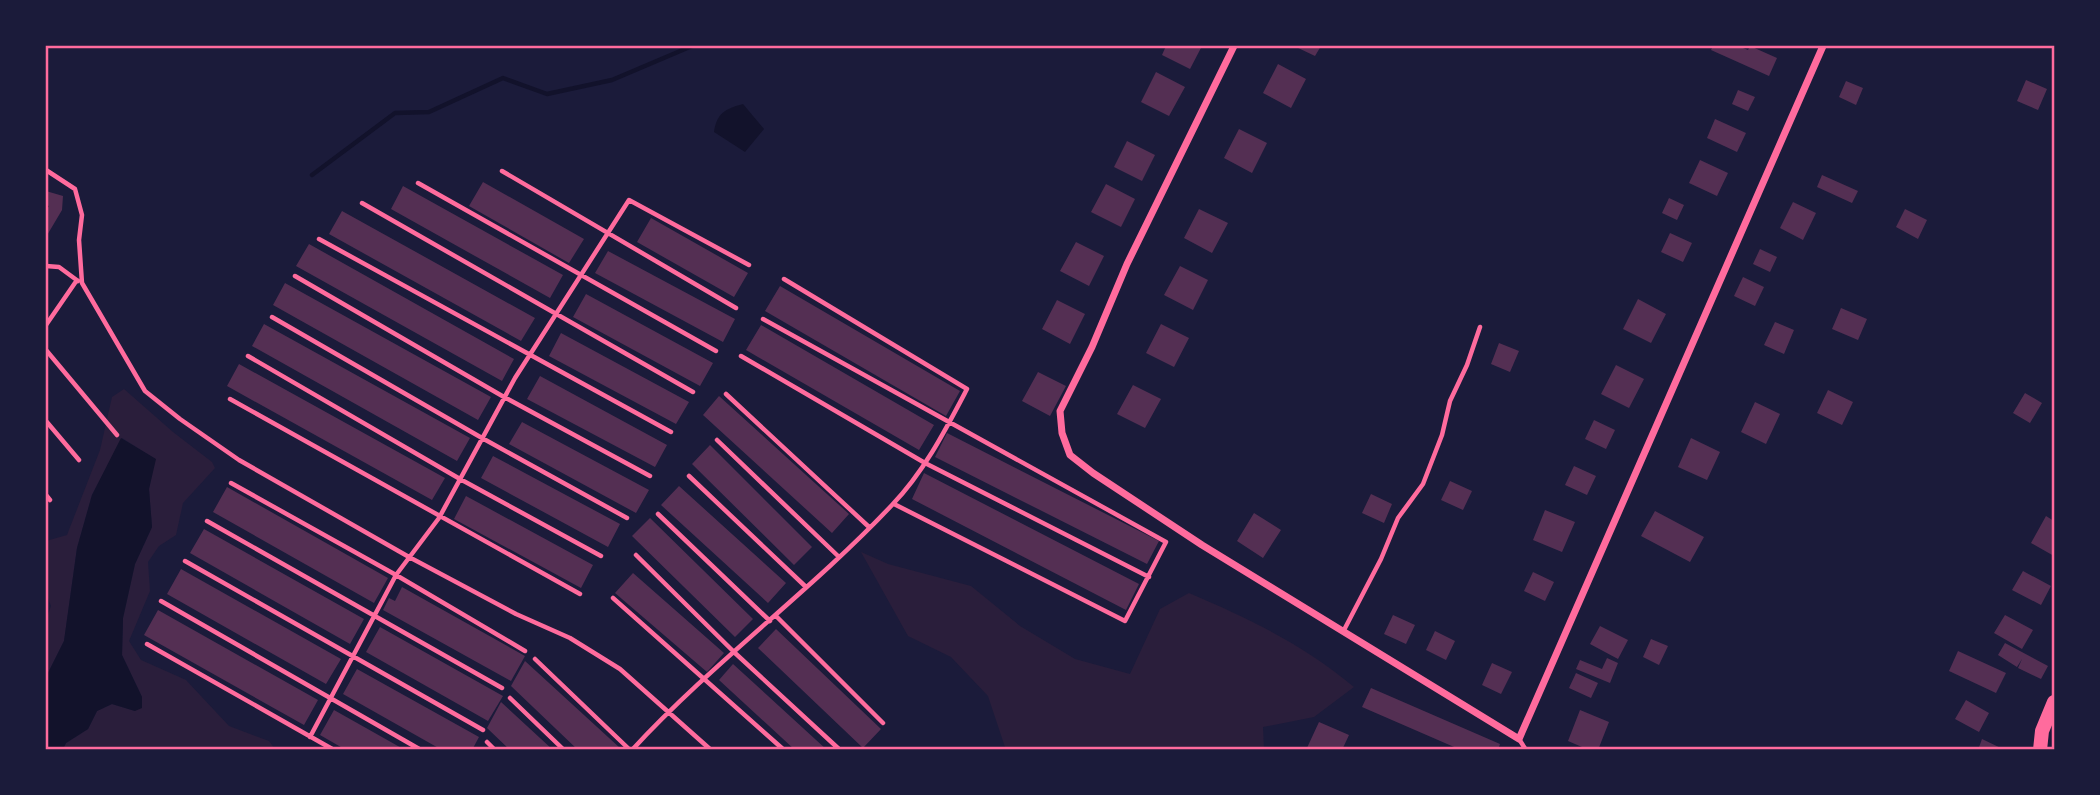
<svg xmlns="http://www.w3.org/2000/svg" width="2100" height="795" font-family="Commissioner,sans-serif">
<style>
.green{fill:#2a1e3b}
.water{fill:#12122b}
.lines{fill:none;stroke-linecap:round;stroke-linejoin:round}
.stream{stroke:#12122b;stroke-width:4.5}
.building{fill:#542f53}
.service{stroke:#ff6b9d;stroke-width:4.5}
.minor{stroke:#ff6b9d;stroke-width:7}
.primary{stroke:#ff6b9d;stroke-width:14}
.neatline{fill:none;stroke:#ff6b9d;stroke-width:2.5}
</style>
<rect width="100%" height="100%" fill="#1b1b3a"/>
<path class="green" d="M124 389 173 432 212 462 215 468 183 503 176 535 159 546 148 562 150 591 129 641 141 660 186 680 229 726 269 741 275 749H63L66 743 88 729 97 711 112 704 135 711 142 697 122 655 123 618 135 564 152 527 149 489 155 459 122 438 92 495 77 548 64 641 46 677V620L51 606 46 593V541L67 535 100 450 112 397Z
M861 552 888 564 971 586 1020 626 1075 659 1130 674 1160 609 1189 593C1250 619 1302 644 1354 687L1314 717 1263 727 1264 749H1004L1005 747 988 696 951 657 908 636Z"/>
<path class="water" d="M743 104 764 129 745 152 714 132C717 113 725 109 743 104Z
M121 438 156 459 149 489 152 527 135 564 123 618 122 655 142 697V708L135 711 112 704 97 711 88 729 66 743 63 749H46V677L64 641 77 548 92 495Z"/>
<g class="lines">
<path class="stream" d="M312 175 395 113 429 112 503 78 547 94 612 80 692 46"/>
</g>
<path class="building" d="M1166 46H1202L1190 69 1162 55Z
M1294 46H1321L1315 56Z
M1713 46H1738L1748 50 1750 46 1777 58 1769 76 1711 50Z
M1278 64 1306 79 1291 108 1263 93Z
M1156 72 1185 87 1169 116 1141 102Z
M2026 80 2047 89 2038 110 2017 101Z
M1846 81 1863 88 1856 105 1839 97Z
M1738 90 1755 97 1748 111 1732 104Z
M1715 119 1746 133 1737 152 1707 138Z
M1239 129 1267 143 1252 173 1224 158Z
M1127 141 1155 155 1142 181 1114 167Z
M1700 160 1728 173 1717 196 1689 183Z
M1822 175 1858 191 1852 203 1817 187Z
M483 182 584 239 569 263 469 206Z
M1106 184 1135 199 1121 227 1091 212Z
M403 186 563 275 550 298 391 209Z
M46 191 63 196 62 210 46 237V211L49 206 46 205Z
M1669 198 1684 205 1677 220 1662 213Z
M1793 202 1816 213 1803 240 1780 228Z
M1199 209 1228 223 1212 253 1184 238Z
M1905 209 1927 220 1918 239 1896 227Z
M342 211 535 318 521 341 329 234Z
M651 218 748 273 734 297 637 242Z
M1670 233 1692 243 1683 262 1661 252Z
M1076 242 1104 256 1089 286 1060 271Z
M309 244 514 359 502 381 296 266Z
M1760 249 1777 257 1770 272 1753 264Z
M608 251 735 319 723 342 595 273Z
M1180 266 1208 280 1193 310 1164 295Z
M1743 277 1764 287 1755 306 1734 296Z
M285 283 491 397 478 420 273 305Z
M780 286 960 391 946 416 765 311Z
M586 294 713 363 700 386 573 317Z
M1638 299 1666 314 1651 343 1623 329Z
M1057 300 1085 314 1070 344 1042 329Z
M1841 308 1867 319 1858 340 1832 329Z
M1775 322 1794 330 1784 354 1764 345Z
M264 324 470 438 457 461 252 346Z
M1161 324 1189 338 1174 367 1146 353Z
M761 325 934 425 919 450 746 350Z
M561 333 689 402 676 424 549 356Z
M1499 343 1519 351 1510 372 1491 364Z
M239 364 445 478 432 500 227 386Z
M1616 365 1644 379 1629 408 1601 394Z
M1038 372 1066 386 1050 416 1022 401Z
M540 376 667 445 655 467 527 399Z
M1133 385 1161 399 1145 428 1117 414Z
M1828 390 1853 402 1842 425 1817 413Z
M2025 393 2042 403 2030 423 2013 413Z
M719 396 849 514 832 533 703 415Z
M1755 402 1780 414 1766 444 1741 432Z
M1594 420 1615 430 1606 449 1585 439Z
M522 422 649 490 636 513 509 444Z
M947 433 1159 541 1147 564 935 457Z
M1691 438 1720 452 1707 480 1678 467Z
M710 445 812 547 794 565 692 464Z
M493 456 620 524 608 547 481 478Z
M1574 466 1596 476 1587 495 1565 485Z
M924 473 1139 584 1126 610 912 499Z
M1450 481 1472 491 1463 510 1441 500Z
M679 486 786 583 768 603 661 505Z
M227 487 388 578 374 603 213 512Z
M1371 494 1392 504 1384 523 1362 513Z
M466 496 593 565 581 588 454 519Z
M1545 510 1575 522 1562 552 1533 540Z
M1655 511 1704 537 1690 562 1641 536Z
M1254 513 1281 530 1263 558 1237 541Z
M2046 516 2054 521V556L2031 543Z
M650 518 753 619 735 637 632 536Z
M204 529 364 619 350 644 190 553Z
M181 569 341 659 326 684 167 594Z
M2023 571 2051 586 2041 605 2012 590Z
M1533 572 1554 582 1545 601 1524 591Z
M633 573 724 653 707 672 615 593Z
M402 587 525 656 511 681 383 610 389 598 395 601Z
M158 610 318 700 304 725 144 635Z
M1393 615 1415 625 1406 644 1384 634Z
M2005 615 2033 630 2022 649 1994 633Z
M1600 626 1628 640 1618 659 1590 644Z
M380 627 503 696 488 721 366 652Z
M776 629 881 729 863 748 758 648Z
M1435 631 1455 641 1446 660 1426 650Z
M1651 639 1668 646 1659 665 1643 657Z
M2005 643 2048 666 2041 679 2018 668 2022 659 2017 667 1998 655Z
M1958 651 2006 673 1996 693 1949 671Z
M1607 658 1618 663 1610 683 1576 669 1580 660 1602 669Z
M525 661 620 748 618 750H578L511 686Z
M1492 663 1512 672 1501 694 1482 685Z
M733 664 827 750H795L719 680Z
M357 669 479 737 472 750H442L343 694Z
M1576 673 1598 683 1591 698 1569 688Z
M1371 688 1500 744 1498 750H1461L1362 707Z
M1966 700 1989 713 1979 732 1955 719Z
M501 702 553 750H510L487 728Z
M334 710 405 750H346L320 735Z
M1580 710 1609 722 1598 750H1589L1568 741Z
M1319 722 1349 735 1342 750H1306Z
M1982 739 2005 750H1978Z"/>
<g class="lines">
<path class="service" d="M46 170 75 189 82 215 79 240 82 283 145 391 180 419 239 460 409 557 516 614 570 638 620 669 711 750
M502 171 736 308
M418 183 716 351
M362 203 693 392
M319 239 671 432
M46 266 59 267 78 281
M295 276 504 397 650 476
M272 317 482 438 627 518
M763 319 1166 542 1125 621 894 504
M46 325 77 280
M46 350 117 435
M248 356 460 479 601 556
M741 356 925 463 1149 577
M726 394 869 527
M230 399 580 594
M46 421 79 460
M717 440 838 556
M689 476 806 587
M231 483 396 575 525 651
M46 495 50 500
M658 514 770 621
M207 521 502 688
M636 555 735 653 840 750
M185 561 483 730
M613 598 784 750
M161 601 421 750
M776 616 883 723
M1344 630 1381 559 1398 518 1423 484 1442 435 1450 401 1467 365 1480 327
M147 644 334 750
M535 659 630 750
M510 698 564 750
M310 737 396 575 439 518 515 378 629 200 749 265
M1519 739 1526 750
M487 742 495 750
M632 750C713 662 811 591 892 505 924 472 946 429 967 389L784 279"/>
<path class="minor" d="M1234 46 1127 264 1092 347 1060 411 1062 433 1070 455 1093 473 1202 545 1519 739 1823 46"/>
<path class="primary" d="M2040 750 2042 731 2054 702"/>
</g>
<rect width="2100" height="795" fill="none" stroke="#1b1b3a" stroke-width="94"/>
<rect x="47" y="47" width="2006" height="701" class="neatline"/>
</svg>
